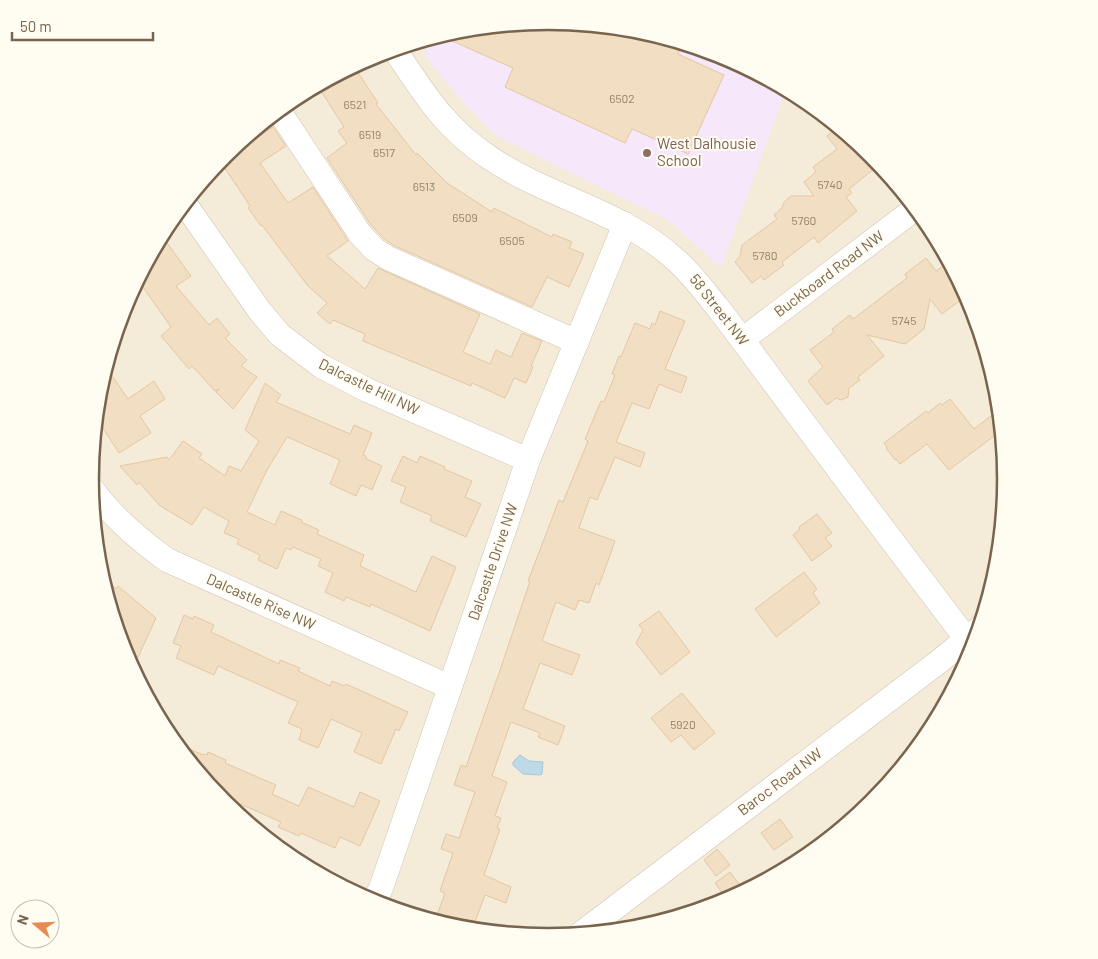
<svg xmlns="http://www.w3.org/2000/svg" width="1098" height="959" font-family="Barlow,sans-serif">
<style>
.residential{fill:#f4ecd9}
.education{fill:#f6e7fa}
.water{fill:#bedae7;stroke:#a5c8d9}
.building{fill:#f2dec2;stroke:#e5c7a3}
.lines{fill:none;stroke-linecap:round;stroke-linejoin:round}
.minor-casing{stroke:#d0c3af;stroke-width:25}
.minor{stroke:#fff;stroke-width:24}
.education-dot{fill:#8d6e63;stroke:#fffcf2;stroke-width:2}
.labels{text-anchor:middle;stroke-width:4;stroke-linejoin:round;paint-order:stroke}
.number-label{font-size:12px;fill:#97826a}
.education-label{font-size:15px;fill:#785e54;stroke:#fffcf2;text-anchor:start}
.street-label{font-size:15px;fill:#79644d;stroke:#fffcf2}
.rim{fill:none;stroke:#79644d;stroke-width:2.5}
</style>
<rect width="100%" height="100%" fill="#fdf9eb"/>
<path class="residential" d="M93 482a456 456 0 1 1 912 0a456 456 0 1 1-912 0Z"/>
<path class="education" d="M549 21 639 30 725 56 786 89 721 268 668 220 500 138 480 120 448 85 424 55 431 39 460 30Z"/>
<path class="water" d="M520 755 529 761 543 762 542 774 540 775 523 774 513 765V762Z"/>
<path class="building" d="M549 21 639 30 683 43 678 54 724 75 688 154 632 129 625 143 505 87 513 68 441 36 460 30Z
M355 68 378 103 376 104 416 155 417 153 447 183 492 212 494 208 552 237 553 234 572 242 569 248 584 254 569 287 547 277 532 307 395 246 383 238 371 225 327 158 347 143 338 131 344 127 321 91Z
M273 127 286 146 260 163 288 203 313 187 348 241 327 256 365 289 378 268 480 314 463 352 490 364 496 350 511 357 522 333 542 341 531 366 533 367 526 383 514 378 505 398 472 383 471 386 363 341 365 334 333 320 330 324 317 313 327 303 308 286 262 225 261 226 248 208 250 206 221 162Z
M838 127 873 156 880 164 849 189 852 193 846 197 857 211 818 243 814 237 782 262 784 265 764 280 761 276 752 283 735 262 740 256 742 245 777 219 774 215 782 208 784 202 791 196H814L804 182 816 172 813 167 837 149 827 136Z
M162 236 191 276 176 286 209 325 217 318 230 334 225 338 247 360 241 366 257 377 233 409 216 392 219 389 215 391 192 366 189 369 161 336 171 327 138 280Z
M926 258 936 271 948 263 949 264 950 263 967 295 942 314 930 299 924 329 905 344 867 335 884 356 858 377 860 380 849 388 848 397 841 400 836 398 827 405 808 381 823 367 810 350 834 332 832 329 850 315 853 319 907 278 905 274Z
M660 311 685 321 665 369 687 377 681 393 659 384 649 409 632 403 616 442 645 453 640 467 615 457 597 500 590 497 579 528 615 541 608 561 599 585 596 583 589 603 579 600 575 610 556 602 542 641 580 655 572 675 540 663 523 709 565 726 558 745 538 737 540 733 511 722 492 776 507 782 495 816 501 818 497 828 500 829 484 875 511 887 506 903 485 895 472 930 459 929 435 921 445 893 440 891 453 853 441 849 446 834 459 838 475 792 454 785 461 765 466 767 499 673 530 581H528L559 500 563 502 588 441 585 439 601 401 604 402 615 375 612 374 619 356 621 357 635 323 650 329 652 323 655 325Z
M106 367 128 399 154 381 165 399 140 416 151 433 119 453 97 419 100 390Z
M265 383 281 395 276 402 350 434 354 425 372 433 363 455 366 456 365 458 382 466 372 490 361 485 356 496 330 484 340 460 287 437 266 472 247 512 275 525 281 511 302 520 301 522 319 530 317 534 364 555 360 566 416 592 432 556 456 567 430 631 371 604 370 607 346 597 344 601 325 592 333 573 318 566 321 559 293 547 291 550 286 548 277 569 258 560 260 555 237 544 239 539 224 533 229 521 204 507 192 525 159 505 139 482 137 485 120 466 167 457 169 460 183 441 202 454 199 458 225 476 229 466 241 471 259 441 245 430Z
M950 399 974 429 1000 409 1002 430 949 470 927 444 900 464 896 459 895 460 886 448 887 447 884 443 926 411 928 413 940 403 942 405Z
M403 456 417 463 420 456 445 467 444 469 472 481 465 497 481 504 466 537 430 521 432 516 400 502 406 487 391 481Z
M817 514 832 533 825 538 832 546 812 561 793 535 800 529 799 527Z
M804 572 817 589 813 593 820 603 776 637 755 609Z
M102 576 116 589 118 586 156 618 133 668 126 655Z
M659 611 690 652 661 675 636 643 643 630 639 625Z
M184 615 193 619 194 616 214 625 211 632 279 664 280 660 300 668 298 671 330 686 332 681 344 686 346 684 408 712 399 731 396 729 381 764 354 752 362 733 331 719 318 748 299 740 302 729 288 723 298 702 218 666 214 675 176 658 181 646 173 643Z
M682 693 715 733 694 750 681 735 671 742 651 718Z
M174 742 203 755 204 754 207 755 208 752 226 760 225 763 276 785 272 794 299 806 308 787 354 807 360 792 380 801 360 846 340 837 335 848 301 833 299 836 278 827 281 822 229 799 226 804Z
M780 819 793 837 774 850 761 833Z
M717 849 730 865 716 876 704 860Z
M730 872 745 892 728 901 715 883Z"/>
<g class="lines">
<defs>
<path id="minor" d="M395 50C426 96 445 129 493 160 551 198 624 212 676 260 692 274 704 291 718 308 743 340 767 374 792 407 852 488 913 569 974 649
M279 111 360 234 374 249 388 258 577 342
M185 204 259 310 280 335 321 366 367 390 528 460
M742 340 916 208
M92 489C112 517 138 539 167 560L450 687
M370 901 378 894 381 888 528 460 625 224
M579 935 941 660 981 627"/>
</defs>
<use href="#minor" class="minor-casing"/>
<use href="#minor" class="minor"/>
</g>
<circle class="education-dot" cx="647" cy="153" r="5"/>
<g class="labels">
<g class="number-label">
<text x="622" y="103">6502</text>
<text x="355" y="109">6521</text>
<text x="370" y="139">6519</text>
<text x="384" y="157">6517</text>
<text x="830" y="189">5740</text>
<text x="424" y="191">6513</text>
<text x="465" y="222">6509</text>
<text x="804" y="225">5760</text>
<text x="512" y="245">6505</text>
<text x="765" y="260">5780</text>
<text x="904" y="325">5745</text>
<text x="683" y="729">5920</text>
</g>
<g class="education-label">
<text x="657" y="149">West Dalhousie<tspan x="657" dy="17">School</tspan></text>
</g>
<g class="street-label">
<text transform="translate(829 274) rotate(-37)" y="5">Buckboard Road NW</text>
<text transform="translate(719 310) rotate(52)" y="5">58 Street NW</text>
<text transform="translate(369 387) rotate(26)" y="5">Dalcastle Hill NW</text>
<text transform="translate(493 562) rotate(-71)" y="5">Dalcastle Drive NW</text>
<text transform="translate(261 602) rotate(24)" y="5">Dalcastle Rise NW</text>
<text transform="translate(780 782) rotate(-37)" y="5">Baroc Road NW</text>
</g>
</g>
<path d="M0 0H1098V959H0ZM99 479a449 449 0 1 1 898 0a449 449 0 1 1-898 0Z" fill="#fffcf2" fill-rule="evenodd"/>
<path class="rim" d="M99 479a449 449 0 1 1 898 0a449 449 0 1 1-898 0Z"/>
<g transform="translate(35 924) rotate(289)"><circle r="24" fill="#fffcf2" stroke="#c9bfb0"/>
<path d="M0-4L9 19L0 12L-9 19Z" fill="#e58c52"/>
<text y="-8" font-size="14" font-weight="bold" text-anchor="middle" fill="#79644d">N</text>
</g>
<path d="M12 32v8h141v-8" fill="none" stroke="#79644d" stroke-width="2.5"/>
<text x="20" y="32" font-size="15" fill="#79644d" stroke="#fffcf2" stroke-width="4" paint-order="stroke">50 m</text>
</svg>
